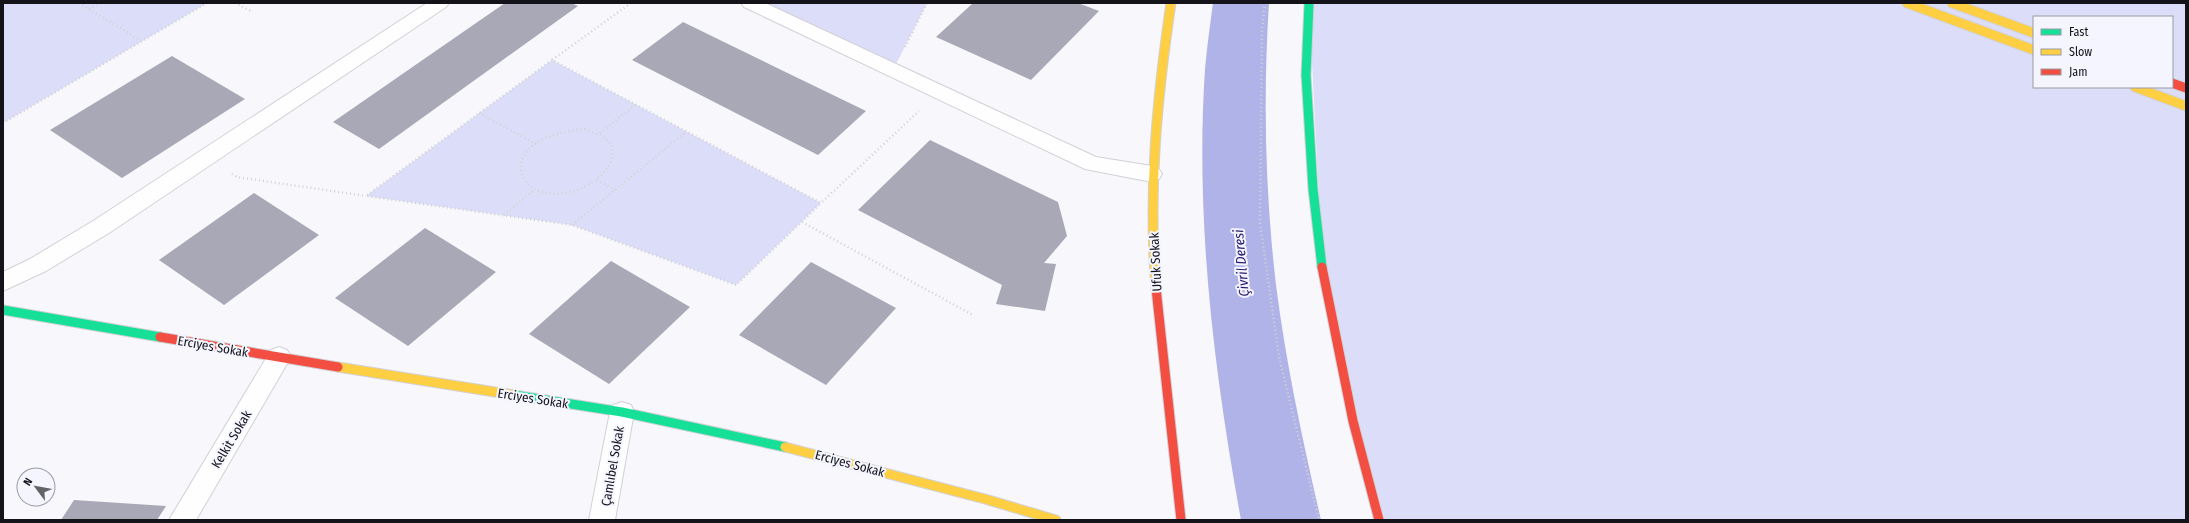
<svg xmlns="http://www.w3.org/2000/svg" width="2189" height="523" font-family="'Fira Sans Condensed',sans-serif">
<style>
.green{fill:#dcdef9;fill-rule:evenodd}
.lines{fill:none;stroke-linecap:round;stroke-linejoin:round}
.river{fill:#b0b3e8;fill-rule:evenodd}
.building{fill:#a8a8b7}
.street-casing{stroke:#d1d1d6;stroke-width:2}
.fast-casing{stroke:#d1d1d6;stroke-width:11}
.slow-casing{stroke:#d1d1d6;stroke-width:11}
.jam-casing{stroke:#d1d1d6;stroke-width:11}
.path{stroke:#d2d2d4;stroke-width:2.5;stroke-dasharray:1 3;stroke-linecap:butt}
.street{fill:#fefeff;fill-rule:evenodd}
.fast{stroke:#16e098;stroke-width:9}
.slow{stroke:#ffcf43;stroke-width:9}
.jam{stroke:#f24e42;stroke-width:9}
.labels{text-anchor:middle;stroke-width:4;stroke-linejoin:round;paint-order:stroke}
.street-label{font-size:13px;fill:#131319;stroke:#f4f5ff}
.water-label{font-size:14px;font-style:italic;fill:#26196e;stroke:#f4f5ff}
</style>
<rect width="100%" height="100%" fill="#f7f7fc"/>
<path class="green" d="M3 3H207L3 123Z
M750 3H927L893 70Z
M1309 3H2186V520H1379L1323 278ZM2034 17H2172V87H2034Z
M552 60 821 203 736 285 572 225 366 196Z"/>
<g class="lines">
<path class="river" d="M1213 3H1269C1263 97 1265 191 1276 285 1286 364 1303 442 1321 520H1241C1214 372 1195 220 1205 69 1207 47 1210 25 1213 3Z"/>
</g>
<path class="building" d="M505 3H571L578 6 379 149 333 122Z
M973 3H1078L1099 11 1031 80 936 37Z
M683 22 771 65 866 111 818 155 632 60Z
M172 56 245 99 122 178 50 130Z
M930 140 1058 202 1067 236 1044 263 1056 264 1045 311 996 304 1002 285 858 210Z
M254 193 319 235 224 305 159 260Z
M425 228 496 272 408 346 335 298Z
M611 261 690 307 609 384 529 334Z
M811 262 896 308 826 385 739 335Z
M74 500 166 506 157 520H61Z"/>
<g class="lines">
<defs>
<path id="street" d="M427 3H449L446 7 109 233 46 271 3 291V272L30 259 93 221Z
M741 3H765L1096 157 1152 166 1159 169 1162 174 1159 179 1152 182 1085 169 744 7Z
M279 347 287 350 291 357 196 520H169L271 350Z
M622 402 631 405 634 412 615 520H589L610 412 613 405Z"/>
<path id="fast" d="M1309 3 1306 75 1313 189 1322 267
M3 310 160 337
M514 395 622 412 785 447"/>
<path id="slow" d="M1907 3 2034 50
M1952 3 2034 33
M2135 87 2186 106
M1156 288C1148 192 1157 98 1171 3
M338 367 514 395
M785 447 985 499 1056 520"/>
<path id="jam" d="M2172 83 2186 88
M1322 267 1353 421 1379 520
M1156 288 1181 520
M160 337 338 367"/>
</defs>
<use href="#street" class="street-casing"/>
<use href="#fast" class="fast-casing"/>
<use href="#slow" class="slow-casing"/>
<use href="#jam" class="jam-casing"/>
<path class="path" d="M79 3 142 41
M235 3 251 11
M631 3 552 60 821 203 919 111
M1265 3 1262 29 1260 223 1279 357 1319 520
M89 9 100 3
M905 47 927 3
M552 60 366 196 572 225 736 285 821 203
M479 113 536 144
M3 123 207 3
M585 129C594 133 608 137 612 147 614 153 612 160 609 165 596 187 561 201 537 190 528 186 522 179 521 169 520 139 563 131 585 129Z
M600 133 635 105
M232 174 237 177 366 196
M597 180 616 190
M504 215 534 190
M802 222 973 315
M572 225 686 132"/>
<use href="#street" class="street"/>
<use href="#fast" class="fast"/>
<use href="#slow" class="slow"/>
<use href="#jam" class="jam"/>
</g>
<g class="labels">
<g class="street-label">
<text transform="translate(1155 262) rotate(-93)" y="5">Ufuk Sokak</text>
<text transform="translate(213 346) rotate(10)" y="5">Erciyes Sokak</text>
<text transform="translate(533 398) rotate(9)" y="5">Erciyes Sokak</text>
<text transform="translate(231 439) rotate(-59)" y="5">Kelkit Sokak</text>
<text transform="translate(850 463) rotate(15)" y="5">Erciyes Sokak</text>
<text transform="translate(612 466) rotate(-80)" y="5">Çamlıbel Sokak</text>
</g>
<g class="water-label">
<text transform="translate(1241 263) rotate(-95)" y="5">Çivril Deresi</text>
</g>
</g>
<rect width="2189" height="523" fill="none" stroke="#131319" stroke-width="8"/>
<rect x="2033" y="16" width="140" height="72" fill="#f4f5ff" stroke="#9a9ba3"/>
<rect x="2041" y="29" width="20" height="6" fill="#16e098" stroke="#9a9ba3"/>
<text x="2069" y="36" font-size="12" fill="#131319">Fast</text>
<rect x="2041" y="49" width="20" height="6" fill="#ffcf43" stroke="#9a9ba3"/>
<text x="2069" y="56" font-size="12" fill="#131319">Slow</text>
<rect x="2041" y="69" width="20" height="6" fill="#f24e42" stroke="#9a9ba3"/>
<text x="2069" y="76" font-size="12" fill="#131319">Jam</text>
<g transform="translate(36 487) rotate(302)"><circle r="19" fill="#f4f5ff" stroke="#9a9ba3"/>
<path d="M0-3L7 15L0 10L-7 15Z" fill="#636368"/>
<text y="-6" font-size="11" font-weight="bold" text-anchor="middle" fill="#131319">N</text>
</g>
</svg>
